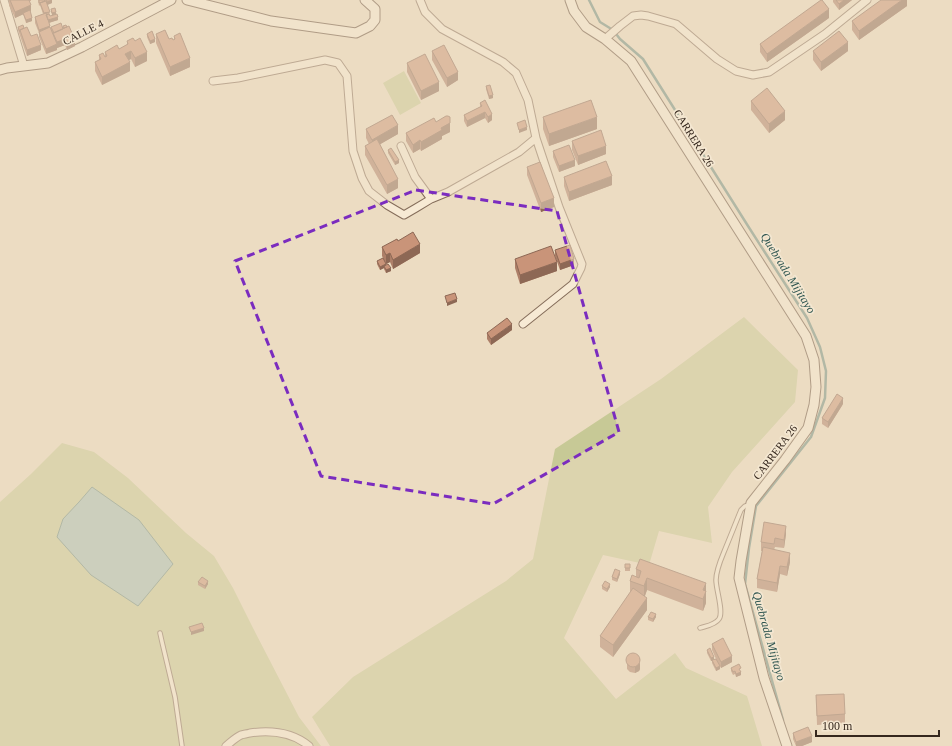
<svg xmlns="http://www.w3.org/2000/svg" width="952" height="746" font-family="Georgia,serif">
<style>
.green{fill:#c7c996}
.water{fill:#a4bfb5;stroke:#6c8c81}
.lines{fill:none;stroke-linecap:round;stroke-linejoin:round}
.stream{stroke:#6c8c81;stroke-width:2.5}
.lane-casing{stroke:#856d5a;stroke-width:5.5}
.street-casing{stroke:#856d5a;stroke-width:9}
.secondary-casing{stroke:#664f3d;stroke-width:11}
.lane{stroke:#f7ead4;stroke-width:3.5}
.street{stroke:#f7ead4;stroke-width:7}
.secondary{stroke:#f7ead4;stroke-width:9}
.wall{fill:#ad7f68}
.shaded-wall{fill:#8d6855}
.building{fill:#c99479;stroke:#8d6855}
.marked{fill:none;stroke:#7b2cbf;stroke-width:3;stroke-dasharray:8 5;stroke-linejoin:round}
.labels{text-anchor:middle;stroke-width:3.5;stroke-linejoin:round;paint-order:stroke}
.street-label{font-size:11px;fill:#35271d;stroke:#f4e7d1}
.water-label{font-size:12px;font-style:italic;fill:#2d544f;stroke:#f4e7d1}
</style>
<rect width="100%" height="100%" fill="#ecdcc2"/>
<path class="green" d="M404 71 421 103 400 115 383 83Z
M744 317 798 370 795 402 732 472 708 507 712 543 659 531 649 565 603 555 564 638 616 699 675 653 686 668 747 696 762 746H330L312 717 353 677 506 581 533 559 555 449 661 379Z
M62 443 94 452 128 478 186 533 214 556 233 588 253 628 299 717 321 746H0V502L31 474Z"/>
<path class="water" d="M92 487 139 520 173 564 138 606 91 575 57 537 63 519 79 502Z"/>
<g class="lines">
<path class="stream" d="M589 0 600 22 613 30 620 39 643 59 748 226 807 318 820 347 826 371 825 398 811 437 756 506 749 548 745 584 783 720"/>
<defs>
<path id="lane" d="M700 628C706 626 715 625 719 619 724 612 716 590 716 580 716 569 722 557 726 547 731 535 736 522 741 510L745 506 750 504
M160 633 162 642 175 697 182 746"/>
<path id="street" d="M4 0 24 66
M605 39 620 26 633 16 641 15 648 16 676 24 717 59 736 71 753 75 769 72 825 34 867 0
M213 81 238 78 325 60 338 63 347 76 353 151 362 178 369 191 387 205 404 215 416 208 431 199
M401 146 415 177 431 199 448 192 519 152 536 138 528 100 516 73 503 62 442 29 425 12 420 0
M523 324 573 284 581 268 582 264 559 207 536 138
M226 746C230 743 236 737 241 735 243 734 247 734 250 733 271 730 292 732 309 746"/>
<path id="secondary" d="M187 0 271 21 356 33 370 26 375 20V9L365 0
M570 0 574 11 586 27 605 39 631 61 806 336 814 360 816 387 814 405 808 428 785 460 751 503 741 561 739 578 764 678 787 746
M0 70 7 68 48 63 82 47 171 0"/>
</defs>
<use href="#lane" class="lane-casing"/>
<use href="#street" class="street-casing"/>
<use href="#secondary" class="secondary-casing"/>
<use href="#lane" class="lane"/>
<use href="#street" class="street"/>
<use href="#secondary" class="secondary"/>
</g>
<path class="wall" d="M9 0H31V1H29L31 11H30L32 21 26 23 23 14 15 18 9 5Z
M38 0H44L45 2V0H52V3L47 5 50 15V16L52 15 51 12V9L56 14 58 20 49 23 50 29 51 30V27L63 29V26L75 46 67 50 65 45 57 48V47V50L46 54 39 37V33L35 23V17L43 14 40 5 39 6Z
M833 0H852L839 10 833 2Z
M907 0V6L859 40 852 30V21Z
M829 18 767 62 760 52V44Z
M18 27 24 28 41 50 27 56 18 30Z
M147 34 155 42 150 44 147 37Z
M156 34 169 39 173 40H174V36L190 67 170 76 156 43Z
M127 41 147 61 135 67 131 59 129 60 130 71 102 85 95 71V62L99 60V55L105 57V52L119 49 127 45Z
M432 51 458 80 447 87 432 60Z
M813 51H848L821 71 813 60Z
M407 63 439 91 421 100 407 72Z
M486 86 493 98 489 99 486 89Z
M751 101 785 120 769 133 751 110Z
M480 103 492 120 488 123 485 118 467 127 464 121V115L480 107Z
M543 117 597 129 549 146 543 129Z
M436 122 450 132 442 136V139L421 151 420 149 413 153 406 141V133Z
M366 129 398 134 380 144 398 188 387 194 365 155V146L369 144 366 138Z
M572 141 606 154 578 165 572 150Z
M388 150 399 163 395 165 388 153Z
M553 151 575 166 559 172 553 157Z
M527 167 554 207 541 212 527 175Z
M564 177 612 185 569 201 564 186Z
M398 241 420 253 393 269 390 262 386 264 384 260 386 265 391 271 386 273 384 269V268L380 270 377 264V261L383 258 382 256V247Z
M555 250 574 265 560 270 555 256Z
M515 259 557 271 520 284 515 268Z
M512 330 491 345 487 339V333Z
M843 404 828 428 822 424V418Z
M786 534 784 548 775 547 774 550 790 562 787 576 780 574 777 592 757 588V579L762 551H761V542Z
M630 567V571H625V568Z
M636 569 706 591V603L703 611 647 590 645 596 647 610 613 657 600 647V636L630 593V581L636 577Z
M620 574 617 582 612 580V577Z
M198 582 208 584 205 589 198 585Z
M602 586 610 587 607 592 602 589Z
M648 617H656L653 622 648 620Z
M712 644 732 662 721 668 719 665 720 669 716 671 712 663V661H711L707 653V650L714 659H716L712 650Z
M640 658V669L639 671 635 673 630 672 627 669V661Z
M731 668 741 671H740L741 675 736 677 735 674 733 675 731 671Z
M816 695 845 714V723L817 725Z
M793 733 812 742 802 746H796L793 739Z"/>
<path class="shaded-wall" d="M52 0V3L47 5V2Z
M844 0H852L839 10V4Z
M902 0H907V6L859 40V31Z
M31 5V11L15 18V12Z
M829 9V18L767 62V54Z
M56 12V15L52 16V13Z
M58 17V20L48 23V20Z
M32 18V21L26 23V20Z
M50 26V32L39 34V30Z
M65 39V45L57 48V42Z
M155 39V42L150 44V41Z
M75 40V46L67 50V44Z
M848 42V51L821 71V62Z
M57 44V50L46 54V49Z
M41 45V50L27 56V50Z
M131 51V59L125 62V54Z
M147 52V61L135 67V58Z
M190 58V67L170 76V67Z
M130 62V71L102 85V77Z
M458 72V80L447 87V78Z
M439 82V91L421 100V91Z
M493 95V98L489 99V96Z
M785 111V120L769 133V124Z
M485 112V118L467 127V121Z
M492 114V120L488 123V117Z
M450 117V132L442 136V139L421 151V142L441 128Z
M597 117V129L549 146V134Z
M398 125V134L372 149V140Z
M527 127V130L519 133V130Z
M420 140V149L413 153V145Z
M606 146V154L578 165V156Z
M399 160V163L395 165V162Z
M575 160V166L559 172V166Z
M612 176V185L569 201V192Z
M398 179V188L387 194V185Z
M554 198V207L541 212V203Z
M420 244V253L393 269V260Z
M390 253V262L386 264V255Z
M574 259V265L560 270V264Z
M557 262V271L520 284V275Z
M386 264V267L384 266V268L380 270V267Z
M391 268V271L386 273V270Z
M457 299V302L447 306V303Z
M512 324V330L491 345V339Z
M843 398V404L828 428V422Z
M786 526V534L784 548V540Z
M790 553V562L787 576V567Z
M780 566V574L777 592V583Z
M620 571V574L617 582V579Z
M647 578V590L644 598V586Z
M208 581V584L205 589V586Z
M706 583V603L703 611V590Z
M610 584V587L607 592V589Z
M647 598V610L613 657V645Z
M656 614V617L653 622V619Z
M204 628V631L191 635V632Z
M732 656V662L721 668V662Z
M714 657V660L711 661V658Z
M640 663V669L639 671 635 673V667Z
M720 666V669L716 671V668Z
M741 672V675L736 677V674Z
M812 736V742L802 746H796V742Z"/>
<path class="building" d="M10 0H29L31 5 15 12Z
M39 0H44L45 1 39 3Z
M46 0H52L47 2Z
M821 0H822L829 9 767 54 760 44Z
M836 0H844L839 4Z
M881 0H902L859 31 852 21Z
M46 1 50 12 44 13 40 3Z
M55 8 56 12 52 13 51 9Z
M30 10 32 18 26 20 23 13Z
M46 13 50 26 39 30 35 17Z
M49 14 50 16 57 14 58 17 48 20 46 15Z
M61 23 63 29 54 33 51 27Z
M23 25 24 28 20 30V32L18 27Z
M66 25 67 27 64 28 63 26Z
M69 26 75 40 67 44 65 39 57 42 53 33Z
M27 27 31 36 37 34 41 45 27 50 20 30Z
M50 27 57 44 46 49 39 32Z
M165 30 169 39 172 38 173 40 175 39 174 36 180 33 190 58 170 67 156 34Z
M152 31 155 39 150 41 147 34Z
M839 31 848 42 821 62 813 51Z
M133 38 135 41 140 38 147 52 135 58 131 51 125 54 130 62 102 77 95 62 101 59 99 55 103 53 105 57 107 56 105 52 117 45 119 49 128 44 127 41Z
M444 45 458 72 447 78 432 51Z
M425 54 439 82 421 91 407 63Z
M490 85 493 95 489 96 486 86Z
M767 88 785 111 769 124 751 101Z
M485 100 492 114 488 117 485 112 467 121 464 115 482 106 480 103Z
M591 100 597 117 549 134 543 117Z
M392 115 398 125 372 140 366 129Z
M446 116H448L450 117V123L441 128 442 130 421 142 420 140 413 145 406 133 434 118 436 122Z
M525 120 527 127 519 130 517 123Z
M601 130 606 146 578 156 572 141Z
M377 139 398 179 387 185 365 146Z
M569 145 575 160 559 166 553 151Z
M391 148 399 160 395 162 388 150Z
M606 161 612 176 569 192 564 177Z
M540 162 554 198 541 203 527 167Z
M413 232 420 244 393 260 390 253 386 255 382 247 397 239 398 241Z
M570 245 574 259 560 264 555 250Z
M551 246 557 262 520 275 515 259Z
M383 258 386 264 380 267 377 261Z
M388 264 391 268 386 270 384 266Z
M455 293 457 299 447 303 445 296Z
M507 318 512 324 491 339 487 333Z
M837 394 843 398 828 422 822 418Z
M764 522 786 526 784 540 775 538 774 544 761 542Z
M763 547 790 553 787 567 780 566 777 583 757 579Z
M640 559 706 583 703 590 706 591 703 599 647 578 644 586 630 581 632 575 639 578 641 571 636 569Z
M625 564H630V568H625Z
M615 569 620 571 617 579 612 577Z
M202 577 208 581 205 586 198 582Z
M605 581 610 584 607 589 602 586Z
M633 588 647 598 613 645 600 636Z
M651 612 656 614 653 619 648 617Z
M202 623 204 628 191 632 189 627Z
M723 638 732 656 721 662 712 644Z
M710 648 714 657 711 658 707 650Z
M626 660a7 7 0 1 1 14 0a7 7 0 1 1-14 0Z
M716 659 720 666 716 668 712 660Z
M739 664 741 668 739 669 741 672 736 674 735 671 733 672 731 668Z
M844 694 845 714 817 716 816 695Z
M808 727 812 736 796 742 793 733Z"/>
<path d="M0 0H952V746H0ZM416 190 557 211 619 432 493 504 321 476 235 261Z" fill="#ecdcc2" fill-opacity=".55" fill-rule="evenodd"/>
<path class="marked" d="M416 190 557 211 619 432 493 504 321 476 235 261Z"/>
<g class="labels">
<g class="street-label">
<text transform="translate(83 32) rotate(-27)" y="4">CALLE 4</text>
<text transform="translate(694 138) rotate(58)" y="4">CARRERA 26</text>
<text transform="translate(775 452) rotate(-53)" y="4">CARRERA 26</text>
</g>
<g class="water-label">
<text transform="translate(788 273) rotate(58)" y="4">Quebrada Mijitayo</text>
<text transform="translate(769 636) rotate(74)" y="4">Quebrada Mijitayo</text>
</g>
</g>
<path d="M816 730v6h123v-6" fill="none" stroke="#35271d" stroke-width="2"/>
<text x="822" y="730" font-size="12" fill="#35271d" stroke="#f4e7d1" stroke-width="3" paint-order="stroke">100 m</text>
</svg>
